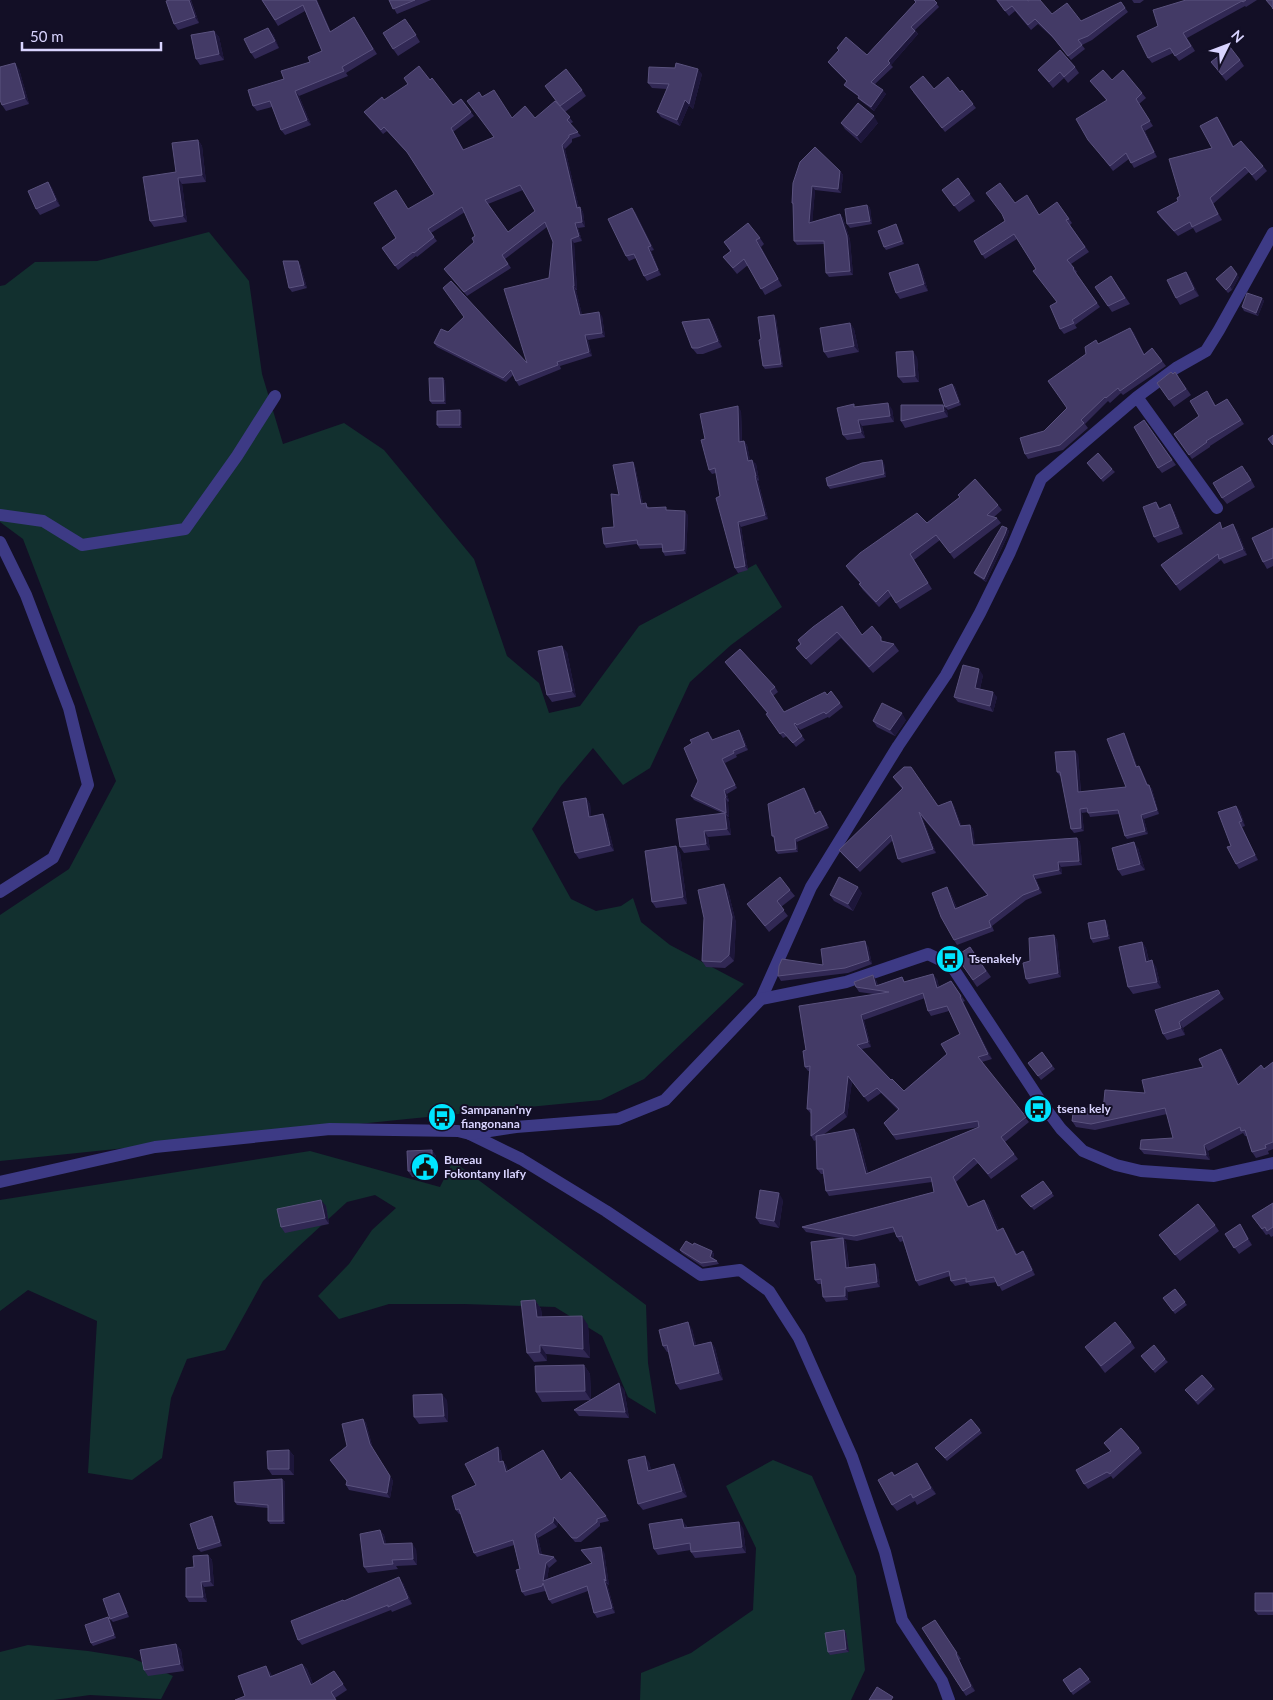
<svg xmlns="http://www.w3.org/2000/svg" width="1273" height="1700" font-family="Lato,sans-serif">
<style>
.green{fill:#12302f}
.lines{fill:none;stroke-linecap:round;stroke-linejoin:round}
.minor{stroke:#3d3a85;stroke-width:12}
.tertiary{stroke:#3d3a85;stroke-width:12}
.wall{fill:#312854;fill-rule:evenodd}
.shaded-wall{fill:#1d163a}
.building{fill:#433a66;stroke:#5a527e;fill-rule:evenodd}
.labels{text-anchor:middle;stroke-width:4;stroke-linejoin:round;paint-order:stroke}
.poi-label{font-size:12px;font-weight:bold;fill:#d9d4ff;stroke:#130f26;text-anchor:start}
</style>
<rect width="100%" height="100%" fill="#130f26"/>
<path class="green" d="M209 232 249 281 262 374 283 444 344 423 384 450 474 559 507 656 539 683 549 713 580 706 639 626 756 564 782 607 731 645 690 682 650 768 623 785 593 748 561 786 532 829 571 899 596 911 621 906 633 898 641 922 670 945 744 984 644 1079 601 1100 407 1119 0 1161V915L69 869 116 781 23 539 0 522V286L5 285 35 262 97 261Z
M310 1151 440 1187 453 1161 646 1305 648 1363 656 1414 628 1397 602 1336 555 1307 464 1304H389L339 1319 318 1296 349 1264 372 1230 396 1208 375 1195 347 1202 299 1246 263 1281 225 1350 187 1359 171 1398 162 1458 132 1480 88 1473 97 1321 28 1290 0 1311V1200Z
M773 1460 812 1476 856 1576 865 1670 851 1700H640L641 1673 691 1653 753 1610 756 1548 726 1486Z
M28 1645 88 1651 132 1658 173 1676 161 1699 90 1695 54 1700H0V1652Z"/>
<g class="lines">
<path class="minor" d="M1137 397 1217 508
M0 515 43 521 82 545 185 529 237 456 275 396
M0 542 26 595 69 708 88 785 53 858 0 892
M761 999 811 887 898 746 946 675 980 613 1010 552 1041 479 1137 397 1176 368 1206 351 1219 330 1273 233
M470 1134 521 1159 606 1211 701 1275 740 1270 769 1291 799 1338 852 1457 885 1552 902 1620 942 1681 949 1700"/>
<path class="tertiary" d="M0 1182 155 1147 330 1129 458 1131 470 1134 516 1127 618 1119 665 1100 761 999 846 982 928 954 951 965 1043 1105 1061 1129 1083 1151 1116 1165 1141 1171 1214 1176 1273 1163"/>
</g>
<path class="wall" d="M170 0H191L199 23 178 30 174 24Z
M262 0H317L331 32 354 17 377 54 346 73 348 76 299 96 311 125 285 135 281 130 272 107 257 111 253 106 284 79 310 62 322 51 305 11 278 26Z
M389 0H431L397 14Z
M914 0H934L939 7 915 30 918 34 891 65 893 67 875 84 886 94 874 111 861 101 859 97 847 88 844 85 847 82 831 66 828 62 839 51 837 48 867 55 916 2Z
M996 0 1028 1 1052 14 1081 21 1121 2 1128 12 1092 40 1082 45 1085 49 1071 60 1055 40 1038 24 1031 30 1015 11 1009 16Z
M1132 0H1144L1140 3H1134Z
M1186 0H1257L1246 7 1245 6 1187 38 1195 51 1179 61 1173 53 1152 63 1148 58 1158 26Z
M410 25 420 42 398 56 393 49Z
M214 31 219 37 224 60 200 65 196 59Z
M273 34 279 48 255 59 251 53Z
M1240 60 1244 66 1226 81 1211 62Z
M1075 67 1079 73 1068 83 1064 78 1053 88 1038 70Z
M675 68 702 74 693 109 689 105 680 126 661 117 657 112 667 89 652 88 648 83Z
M19 69 29 104 6 111 2 105Z
M430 80 453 105 461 99 474 116 453 132 464 150 494 137 483 97 512 118H535L562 109 545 86 582 90 586 96 565 112 573 122 570 124 581 136 572 139V142L565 149 579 208 580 207 583 212 585 227 578 228 582 241 574 243 577 290H576L582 315 602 316 605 337 588 340 592 356 560 366 561 369 519 386 516 381 513 375 506 382 437 347 434 343 448 332 527 363 549 278 553 242 547 227 505 259 511 268 467 296 444 269 474 242 475 236 465 212 431 233 437 241 417 257 416 256 398 270 382 248 396 238 409 209 434 194 409 155 387 131 383 134 364 112 384 100ZM523 190 535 211 508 232 488 204Z
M1112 80 1142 93 1146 98 1139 104 1153 126 1145 131 1157 157 1134 168 1129 159 1113 171 1092 144 1106 100 1090 81Z
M934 89 960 92 962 90 976 108 945 132 913 92Z
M1217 117 1221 123 1234 147 1263 166 1267 171 1256 181 1249 172 1213 204 1222 220 1196 233 1193 228 1178 236 1161 218 1157 212 1178 201 1180 196 1212 148Z
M841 123H878L861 143 845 129Z
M198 140 202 146 206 182 182 184 187 222 154 227 150 221 176 172Z
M840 171 843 175 841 193 815 190 812 222 840 214 843 218 850 240 853 275 829 277 826 273 824 244 797 245 794 241 793 205 792 203 793 183Z
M958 178 975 201 959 212 942 190Z
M48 182 52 188 60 206 40 215 36 209Z
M1057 202 1072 223 1070 225 1089 252 1071 264 1077 272 1076 273 1100 307 1075 325 1077 328 1064 334 1060 329 1057 302 1036 269 1017 239 985 259 974 241 1005 221 1015 203 1040 215Z
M867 205 870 208 872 224 850 228 847 224Z
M635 212 654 250 651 251 661 275 647 281 644 276 636 258 629 261 626 256Z
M896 224 898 228 904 244 886 250 884 247Z
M760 238 764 244 761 247 782 286 765 295 748 265 737 274 723 257 730 251 724 242Z
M300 264 307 288 292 292 289 288Z
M918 264 922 271 928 291 900 299 896 293Z
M1186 272 1190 278 1199 296 1180 305 1176 298Z
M1111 276 1130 304 1112 312 1095 287Z
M1239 277 1232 290 1228 293 1216 279Z
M1262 298 1264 301 1258 316 1244 311 1242 307Z
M776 318 783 367 765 369 763 366 761 339Z
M709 319 713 325 722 347 703 354H697L692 348Z
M850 323 854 329 859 352 828 358 824 352Z
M1130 328 1134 333 1144 354 1152 348 1166 366 1123 395 1121 393 1110 403 1108 401 1085 424 1088 428 1063 450 1028 459 1025 454 1044 431 1067 408 1086 354 1098 344Z
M917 357 919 382 903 383 898 377Z
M1175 372 1191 395 1174 407 1157 383Z
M443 378 445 381 446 404H432L430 401Z
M952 384 955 387 961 405 948 410 945 407Z
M1210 396 1216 406 1227 399 1244 424 1210 446V447L1192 459 1174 434 1199 416Z
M943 405 947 411 948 417 905 428 901 421Z
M855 407 892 409 894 422 862 426 865 438 847 440 843 435Z
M460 410 462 413V428H439L437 425Z
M741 411 742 441H744L747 445 750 460 756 464 759 480 758 481 768 519 741 527 748 570 738 573 735 568 716 473 712 474 709 470 705 439Z
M1144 420 1176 465 1162 473 1158 468Z
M633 462 635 466 643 504 649 507V508L667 510 688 515 686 554 665 556 663 552 662 548 640 549 637 544 606 548 604 544 614 527 619 495Z
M884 463 886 477 830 489 828 486Z
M1087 463 1112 469 1115 472 1103 482Z
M1247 472 1255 487 1227 504 1222 498Z
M958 495 998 505 1002 510 994 517 997 518 1001 523 954 559 940 540 914 560 932 589 900 609 891 596 879 607 863 590 859 584 860 583 850 572 846 566 927 523 960 497Z
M1156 502 1160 508 1174 511 1183 534 1158 543 1154 537Z
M1007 528 1009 531 1007 537 986 582 977 576 974 573Z
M1224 528 1237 530 1247 555 1224 564 1221 560 1180 591 1161 565Z
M1273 528V566L1267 569 1263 562Z
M813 627 862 635 894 644 899 651 873 673 841 638 811 665 796 648 800 644 798 640Z
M567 652 576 697 552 702 547 695Z
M725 662 775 687 778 692 773 696 784 712 827 695 840 703 843 707 829 718 828 717 800 730 798 728 797 729 805 740 796 747 787 736 783 738 766 714 767 713Z
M983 675 980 689 997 697 993 712 958 702 954 697Z
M906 720 895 736 877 727 873 721Z
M742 734 748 750 736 755 737 757 725 763 737 788 727 794 729 801 728 802 729 817 727 816 729 819 731 835 708 837 710 850 684 853 680 847 722 813 694 800 691 796 698 781 711 736 713 740Z
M1126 737 1137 766 1141 769 1148 785 1152 789 1159 814 1144 819 1148 834 1127 839 1125 836 1119 814 1090 817 1088 812 1082 813 1084 831 1074 833 1071 829 1061 776H1060L1057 772 1078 754 1081 792 1126 787Z
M893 777 938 806 951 801 954 806 961 825H970L973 829 975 845 1077 838 1080 842 1082 865 1061 867 1062 874 1036 879 1042 893 1026 900 992 926 994 931 957 945 954 940 950 892 957 908 987 895 922 817 936 853 902 863 898 859 893 840 860 872 842 854 839 850 902 789Z
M806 791 816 813 823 815 829 828 797 842 798 852 778 854 776 851 775 839 772 836Z
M586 798 590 804 591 816 606 819 614 851 579 859 575 853Z
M1236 806 1240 811 1245 826 1242 827 1258 860 1239 869 1236 864 1231 846Z
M676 846 680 853 687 904 656 908 652 902Z
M1138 848 1145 870 1122 876 1118 870Z
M728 890 736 923 734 961 725 968 706 967 702 961 704 918Z
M790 890 795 896 781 907 788 916 769 932 747 904Z
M862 893 853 911 834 901 830 895Z
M1107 923 1110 939 1093 943 1091 939Z
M1054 935 1057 940 1061 977 1029 984 1026 979 1030 961Z
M1142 942 1146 948 1149 961 1156 967 1161 988 1133 994 1128 987Z
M868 946 872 964 848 973 781 981 778 976 823 965Z
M970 947 991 977 977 987 956 956Z
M902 977 905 982 937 979 939 987 951 981 965 1001 963 1002 992 1059 982 1062 1029 1122 1005 1142 1018 1159 991 1179 978 1163 956 1182 969 1207 984 1200 988 1205 999 1230 1006 1233 1017 1254 1023 1251 1027 1256 1035 1275 1002 1291 997 1282 970 1286 968 1283 955 1286 951 1281 950 1276 919 1286 916 1281 903 1241 900 1242 897 1237 895 1232 857 1241 844 1239 846 1242 849 1267 878 1268 880 1287 848 1292V1300L826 1302 823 1297 822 1284H818L815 1280 840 1238 806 1232 802 1227 934 1192 932 1182 829 1196 826 1191 823 1174H821L817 1169 816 1140 814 1141 811 1136V1114L807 1109 809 1071H808L805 1067 806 1050 874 994 859 992 856 987 876 980 878 985ZM925 998 928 1011 931 1016 949 1011 960 1034 947 1054 904 1091 891 1080 862 1049 871 1047 864 1020ZM852 1081 868 1102 881 1093 898 1110 884 1123 896 1140 979 1127 868 1173 858 1134 854 1129 823 1135 847 1117Z
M1218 990 1224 999 1183 1028 1185 1035 1167 1040 1163 1034Z
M1042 1052 1055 1069 1041 1080 1028 1063Z
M1225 1054 1239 1084 1264 1069 1273 1062V1149L1268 1151 1269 1154 1256 1158 1252 1152 1247 1136H1245L1243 1133 1208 1151 1210 1160 1144 1154 1140 1149 1173 1138 1167 1114 1095 1130 1076 1127 1072 1121 1103 1111 1145 1093 1203 1067Z
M432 1150 436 1156V1176L412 1177 408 1171Z
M1043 1181 1054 1196 1034 1210 1021 1196Z
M783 1200 779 1228 760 1224 756 1218Z
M1273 1203V1236L1271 1237 1269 1234 1266 1235 1252 1216Z
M326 1206 329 1224 285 1233 281 1227Z
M1240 1224 1252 1245 1239 1254 1225 1234Z
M1215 1225 1219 1231 1180 1261 1159 1235Z
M693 1245 712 1251 714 1254 713 1258 717 1261 719 1264 703 1267 682 1253 680 1250Z
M1175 1289 1187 1305 1175 1314 1163 1298Z
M535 1300 541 1309 542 1317 588 1325 590 1358 546 1354 547 1361 534 1362 527 1353Z
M692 1329 696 1345 711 1342 715 1348 723 1380 680 1390 676 1384 668 1352H667L663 1346Z
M1131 1342 1135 1348 1105 1373 1085 1347Z
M1141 1356 1165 1359 1168 1362 1155 1373Z
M584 1365 590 1374 591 1399 624 1389 629 1418 579 1416 574 1410 590 1400 542 1402 536 1392Z
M1212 1386 1215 1389 1198 1405 1185 1390Z
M447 1400 448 1422 419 1424 414 1417Z
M363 1419 366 1423 373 1449 393 1481 390 1498 349 1490 346 1485 347 1482 330 1460 347 1446Z
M971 1419 982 1433 947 1461 935 1448Z
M1104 1443 1139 1448 1142 1453 1113 1479 1111 1476 1088 1489 1084 1484 1111 1452Z
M498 1447 501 1451 502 1461 506 1465 508 1471 561 1480 606 1516 609 1521 600 1523V1526L581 1542H575L558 1521 557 1527 538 1538 542 1555 554 1557 557 1561 549 1568 547 1579 592 1563 585 1555 604 1552 609 1585 607 1584 615 1613 597 1618 594 1613 588 1591 552 1604 549 1600 545 1590V1591L525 1596 522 1592 520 1569 514 1545 477 1557 474 1553 461 1514H459L456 1510 476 1485Z
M289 1450 294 1456V1475H272L268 1469Z
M649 1462 651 1470H678L687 1497 643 1510 638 1504Z
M921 1469 936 1494 917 1505 915 1501 897 1511 892 1505V1472L895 1475Z
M282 1479 285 1482V1524H270L268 1521V1508L237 1505 235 1502Z
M214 1519 222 1546 201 1552 198 1549Z
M686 1525 687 1527 743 1528 746 1553 695 1558 691 1552V1550L658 1555 654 1549Z
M380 1530 384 1535 386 1544 416 1549 417 1565 396 1566 398 1569 368 1573 364 1567Z
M208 1555 212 1560 214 1586 204 1587 207 1602H189L186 1597 194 1567Z
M403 1583 412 1604 392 1612 391 1610 302 1645 298 1640 344 1601Z
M119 1593 121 1596 129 1617 113 1622 110 1619Z
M1273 1593V1615H1258L1255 1611Z
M108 1617 110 1620 116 1638 93 1646 91 1643Z
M935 1620 961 1659 959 1660 975 1691 966 1696 922 1628Z
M844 1630 846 1633 849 1652 830 1655 828 1652Z
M176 1644 181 1650 184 1671 148 1676 144 1670Z
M302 1664 307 1669 313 1684 334 1671 347 1690 335 1698 245 1696 270 1672 272 1676Z
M1080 1668 1091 1682 1073 1695 1063 1680Z"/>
<path class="shaded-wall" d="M189 0 191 1 199 23 195 17Z
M316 0H317L333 38 330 32Z
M268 28 273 34 279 48 275 41Z
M214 31 219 37 224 60 219 54Z
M915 31 918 34 891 65 888 61Z
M15 63 19 69 29 104 25 98Z
M698 69 702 74 693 109 689 104Z
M883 90 886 94 874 111 871 107Z
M295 91 299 96 311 125 307 120Z
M685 100 689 105 680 126 677 120Z
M874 116 878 123 861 143 857 136Z
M1217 117 1221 123 1237 153 1233 147Z
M1141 126 1145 131 1157 157 1154 152Z
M198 140 202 146 206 182 202 175Z
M562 145 565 149 580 212 577 208Z
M840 171 843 175 841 193 838 189Z
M178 178 182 184 187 222 183 216Z
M48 182 52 188 60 206 56 200Z
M812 186 815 190 812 227 809 223Z
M867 205 870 208 872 224 870 221Z
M580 207 583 212 585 227 582 222Z
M632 208 635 212 654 250 651 246Z
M840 214 843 218 850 240 853 275 850 271Z
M575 223 578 228 582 241 579 236Z
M896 224 898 228 904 244 902 241Z
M571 239 574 243 577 290 574 286Z
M756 240 761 247 782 286 778 279Z
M648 247 651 251 661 275 658 270Z
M298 261 300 264 307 288 304 285Z
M918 264 922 271 928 291 924 284Z
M1186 272 1190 278 1199 296 1194 289Z
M1237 274 1239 277 1232 290 1230 286Z
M573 286 576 290 583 319 580 315Z
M1262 298 1264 301 1258 316 1256 313Z
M599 312 602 316 605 337 602 333Z
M774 315 776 318 783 367 781 364Z
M709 319 713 325 722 347 718 341Z
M850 323 854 329 859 352 854 346Z
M1130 328 1134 333 1147 360 1144 355Z
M585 335 588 340 592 356 589 352Z
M913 351 917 357 919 382 915 376Z
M443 378 445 381 446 404 444 401Z
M952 384 955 387 961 405 959 402Z
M888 403 892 409 894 422 890 416Z
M943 405 947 411 948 417 944 411Z
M738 406 741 411 742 446 739 442Z
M460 410 462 413V428L460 425Z
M858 420 862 426 865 438 861 432Z
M744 441 747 445 751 465 748 461Z
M752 460 756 464 759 480 756 476Z
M882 460 884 463 886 477 884 474Z
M633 462 635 466 644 508 641 504Z
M755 476 758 481 768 519 765 515Z
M1170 504 1174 511 1183 534 1179 527Z
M685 511 688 515 686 554 684 550Z
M738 522 741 527 748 570 745 566Z
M1233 524 1237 530 1247 555 1243 549Z
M1007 528 1009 531 1007 537 986 582 984 579Z
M562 646 567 652 576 697 572 691Z
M979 669 983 675 979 693 975 688Z
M993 692 997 697 993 712 990 706Z
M902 713 906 720 895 736 890 730Z
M739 730 742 734 748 750 745 746Z
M1124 733 1126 737 1138 770 1136 767Z
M1075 751 1078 754 1081 796 1078 792Z
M722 759 725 763 737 788 735 785Z
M1139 766 1141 769 1149 789 1147 785Z
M1149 785 1152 789 1159 814 1157 810Z
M804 788 806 791 818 817 815 814Z
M724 790 727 794 729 801 726 797Z
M586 798 590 804 592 823 589 817Z
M725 798 728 802 729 817 726 813Z
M951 801 954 806 963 830 960 826Z
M1236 806 1240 811 1245 826 1242 821Z
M1080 809 1082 813 1084 831 1081 828Z
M919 812 922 817 936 853 933 849Z
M725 813 729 819 731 835 727 829Z
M603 814 606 819 614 851 610 845Z
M1141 815 1144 819 1148 834 1145 831Z
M1239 822 1242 827 1258 860 1255 855Z
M970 825 973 829 976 850 973 845Z
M704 831 708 837 710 850 706 844Z
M1077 838 1080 842 1082 865 1079 861Z
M795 839 797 842 798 852 796 849Z
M1134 842 1138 848 1145 870 1140 864Z
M676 846 680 853 687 904 683 897Z
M1058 862 1061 867 1062 874 1059 870Z
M1033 875 1036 879 1042 893 1039 889Z
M724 884 728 890 736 923 734 961 729 955Z
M858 887 862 893 853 911 848 904Z
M947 887 950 892 959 913 955 909Z
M1105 920 1107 923 1110 939 1108 936Z
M1054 935 1057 940 1061 977 1058 973Z
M865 941 868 946 872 964 869 960Z
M1142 942 1146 948 1150 968 1146 962Z
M1152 960 1156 967 1161 988 1157 982Z
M933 974 937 979 940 993 937 988Z
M873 975 876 980 879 991 876 986Z
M960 997 963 1002 992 1059 988 1054Z
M861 1015 864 1020 871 1047 868 1042Z
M1179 1022 1183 1028 1185 1035 1181 1028Z
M1221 1049 1225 1054 1242 1090 1238 1085Z
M848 1076 852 1081 847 1117 844 1112Z
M854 1129 858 1134 869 1179 866 1174Z
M1204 1145 1208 1151 1210 1160 1206 1155Z
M432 1150 436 1156V1176L432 1170Z
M953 1177 956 1182 972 1212 968 1207Z
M779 1193 783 1200 779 1228 774 1221Z
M321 1200 326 1206 329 1224 325 1218Z
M984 1200 988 1205 1001 1235 997 1231Z
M1240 1224 1244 1230 1252 1245 1248 1239Z
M1003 1228 1006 1233 1019 1260 1016 1255Z
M843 1238 846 1242 849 1272 846 1268Z
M712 1251 714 1254 712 1260 710 1257Z
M1023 1251 1027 1256 1035 1275 1032 1270Z
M875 1264 878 1268 880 1287 877 1282Z
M845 1287 848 1292V1300L845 1296Z
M535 1300 541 1309 543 1326 537 1317Z
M582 1316 588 1325 590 1358 583 1349Z
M688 1322 692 1329 698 1352 694 1346Z
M711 1342 715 1348 723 1380 719 1373Z
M540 1345 546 1354 547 1361 540 1352Z
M584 1365 590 1374 591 1400 585 1391Z
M619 1383 624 1389 629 1418 625 1412Z
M442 1394 447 1400 448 1422 444 1416Z
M363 1419 366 1423 373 1449 393 1481 390 1498 387 1493 370 1444Z
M498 1447 501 1451 502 1466 499 1462Z
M289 1450 294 1456V1475L289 1469Z
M645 1456 649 1462 653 1477 648 1471Z
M503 1461 506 1465 509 1477 506 1472Z
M917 1463 921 1469 936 1494 931 1488Z
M674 1464 678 1470 687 1497 682 1491Z
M282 1479 285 1482V1524L283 1521Z
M212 1516 214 1519 222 1546 220 1542Z
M554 1517 558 1521 557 1527 553 1522Z
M682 1519 686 1525 688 1534 684 1528Z
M739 1522 743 1528 746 1553 742 1547Z
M380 1530 384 1535 388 1550 384 1544Z
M535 1534 538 1538 543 1559 539 1554Z
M412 1543 416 1549 417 1565 413 1559Z
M601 1547 604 1552 609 1585 606 1581Z
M208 1555 212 1560 214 1586 210 1581Z
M546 1563 549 1568 546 1585 543 1581Z
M399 1577 403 1583 412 1604 408 1598Z
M604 1579 607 1584 615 1613 612 1608Z
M201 1582 204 1587 207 1602 203 1597Z
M119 1593 121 1596 129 1617 127 1613Z
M108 1617 110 1620 116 1638 114 1635Z
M844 1630 846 1633 849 1652 846 1649Z
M176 1644 181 1650 184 1671 180 1664Z
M956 1654 959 1660 975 1691 971 1686Z
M302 1664 307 1669 316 1691 311 1685Z
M266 1666 270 1672 274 1683 270 1677Z"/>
<path class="building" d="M170 0H189L195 17 174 24 166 1Z
M262 0H316L330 32 354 17 373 49 342 67 344 71 295 91 307 120 281 130 270 101 253 106 248 90 284 79 281 71 310 62 308 57 322 51 303 5 275 20Z
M389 0H415L393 9Z
M914 0H934L937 3 911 27 915 31 888 61 890 63 871 82 883 90 871 107 858 98 859 96 844 85 847 81 828 62 839 50 837 48 846 37 867 55 916 2Z
M997 0H1028V1L1030 0H1040L1052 14 1067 3 1081 21 1121 2 1125 8 1088 36 1078 40 1082 45 1068 56 1052 36 1035 19 1028 25 1012 6 1005 11Z
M1186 0H1246L1243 2 1242 1 1183 33 1191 46 1175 56 1170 48 1148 58 1137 36 1158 26 1153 10Z
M1266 0H1273V9L1272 7Z
M405 19 416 35 393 49 383 33Z
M268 28 275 41 251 53 244 39Z
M214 31 219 54 196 59 191 35Z
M1230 47 1240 60 1222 75 1211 62Z
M1060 50 1075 67 1064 77 1060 72 1049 82 1038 70Z
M15 63 25 98 2 105 0 100V67Z
M676 63 698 69 689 104 685 100 677 120 657 112 669 84 648 83 649 67 675 68Z
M419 66 430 80 432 78 453 105 461 99 471 112 451 128 463 150 494 137 467 101 479 92 482 97 494 90 512 118 525 106 535 118 555 101 570 117 567 120 578 132 569 135V137L562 145 577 208 580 207 582 222 575 223 579 236 571 239 574 286H573L580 315 599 312 602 333 585 335 589 352 557 362 558 365 516 381 511 370 503 378 434 343 441 329 448 332 464 317 443 288 451 281 527 363 504 289 549 278 553 242 545 222 502 255 508 264 464 292 444 269 474 242 472 238 475 236 462 207 428 229 434 237 414 253 413 252 395 266 382 248 396 238 374 203 396 190 408 209 434 194 407 152 384 127 381 130 364 112 382 97 384 100 408 84 404 78ZM520 185 535 211 508 232 485 200Z
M566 69 582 90 560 106 545 86Z
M1103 70 1112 80 1123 70 1142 93 1136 99 1150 121 1141 126 1154 152 1131 163 1126 153 1110 166 1088 140 1076 119 1107 100 1090 81Z
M923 76 934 89 948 77 960 92 962 90 973 104 942 128 910 87Z
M858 103 874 116 857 136 841 123Z
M1217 117 1233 147 1241 141 1263 166 1252 175 1245 167 1210 198 1218 214 1192 227 1190 222 1174 231 1157 212 1178 201 1177 198 1180 196 1169 159 1212 148 1200 126Z
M198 140 202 175 178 178 183 216 150 221 143 177 176 172 172 143Z
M815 147 840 171 838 189 812 186 809 223 840 214 847 236 850 271 826 273 824 241H794L793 203H792L793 183 800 162Z
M958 178 970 194 954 206 942 190Z
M48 182 56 200 36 209 28 191Z
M1000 183 1015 203 1027 195 1039 215 1057 202 1069 219 1066 220 1085 247 1067 260 1074 268 1073 269 1097 303 1072 320 1074 323 1060 329 1050 306 1057 302 1033 271 1036 269 1014 234 982 255 974 241 1005 221 1002 214 986 193Z
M867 205 870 221 847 224 845 209Z
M632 208 651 246 648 247 658 270 644 276 634 254 626 256 608 219Z
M748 223 760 238 756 240 778 279 761 289 744 259 733 268 723 257 731 251 724 242Z
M896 224 902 241 884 247 878 231Z
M283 261H298L304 285 289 288Z
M918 264 924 284 896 293 889 273Z
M1231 266 1237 274 1230 286 1226 290 1216 279Z
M1186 272 1194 289 1176 298 1167 280Z
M1111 276 1125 298 1108 306 1095 287Z
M1247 293 1262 298 1256 313 1242 307Z
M774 315 781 364 763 366 759 340 761 339 758 317Z
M709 319 718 341 698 348H692L682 322Z
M850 323 854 346 824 352 820 328Z
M1130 328 1144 355 1152 348 1162 361 1120 391 1118 388 1106 398 1105 397 1081 420 1084 423 1060 445 1025 454 1020 438 1044 431 1067 408 1048 381 1086 354 1085 347 1096 340 1098 344Z
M913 351 915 376 898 377 896 352Z
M1171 372 1173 374 1175 372 1186 389 1169 400 1157 383Z
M429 378H443L444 401H430Z
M952 384 959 402 945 407 939 389Z
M1207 391 1215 406 1227 399 1241 420 1206 441 1207 442 1189 455 1174 434 1199 416 1190 401Z
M888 403 890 416 858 420 861 432 843 435 837 408 854 404V407Z
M901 405H943L944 411 901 421Z
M738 406 739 442 744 441 748 461 752 460 756 476H755L765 515 738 522 745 566 735 568 716 498 720 496 715 468 709 470 701 440 705 439 700 414Z
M460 410V425H437V411Z
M1144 420 1172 460 1158 468 1134 427Z
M1273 435V445L1268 439Z
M1098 453 1112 469 1101 479 1087 463Z
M882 460 884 474 828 486 826 478 862 463Z
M633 462 641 504 646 503 647 508 666 507V510L685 511 684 550 663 552 662 544 638 545 637 540 604 544 602 528 614 527 611 494 619 495 613 465Z
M1242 466 1251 480 1222 498 1213 483Z
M975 479 998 505 987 515 997 518 950 553 936 535 910 554 928 583 896 603 888 590 876 602 859 584 861 583 846 566 860 553 917 513 927 523 960 497 958 495Z
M1156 502 1159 509 1170 504 1179 527 1154 537 1143 507Z
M1220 522 1222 529 1233 524 1243 549 1219 559 1218 554 1176 585 1161 565Z
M1002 526 1007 528 1005 534 984 579 974 573Z
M1273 528V558L1263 562 1252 538Z
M842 606 862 635 872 626 881 637V641L894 644 869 667 837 632 806 659 796 648 801 644 798 640 813 627Z
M562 646 572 691 547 695 538 651Z
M740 649 775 687 770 691 784 712 825 692 827 695 831 691 840 703 826 714 824 712 797 725 795 723 794 724 802 736 793 743 783 732 780 734 766 714 768 713 725 662Z
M963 665 979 669 975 688 993 692 990 706 954 697Z
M882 703 902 713 890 730 873 721Z
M739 730 745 746 733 751 734 753 722 759 735 785 724 790 726 797 725 798 726 813 691 796 698 781 684 748 692 743 690 740 708 732 712 740Z
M1124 733 1136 767 1139 766 1147 785H1149L1157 810 1141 815 1145 831 1125 836 1118 810 1088 813 1087 808 1080 809 1081 828 1071 829 1060 772H1057L1055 752 1075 751 1078 792 1126 787 1107 739Z
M904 767H911L938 806 951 801 960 826 970 825 973 845 1077 838 1079 861 1058 862 1059 870 1033 875 1039 889 1023 895 989 921 991 927 954 940 941 917 932 893 947 887 955 909 988 895 919 812 933 849 898 859 891 835 857 868 839 850 903 788 893 777Z
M804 788 815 814 820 811 827 825 795 839 796 849 776 851 774 836H772L768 804Z
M586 798 589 817 603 814 610 845 575 853 563 802Z
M1236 806 1242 821 1239 822 1255 855 1236 864 1227 847 1231 846 1218 812Z
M725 813 727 829 704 831 706 844 680 847 676 819Z
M1134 842 1140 864 1118 870 1112 848Z
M676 846 683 897 652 902 645 851Z
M780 877 790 890 777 901 784 910 765 926 747 904Z
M839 877 858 887 848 904 830 895Z
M724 884 732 917 729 955 721 962 702 961 704 918 698 890Z
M1105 920 1108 936 1091 939 1088 923Z
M1054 935 1058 973 1026 979 1023 963 1030 961 1029 938Z
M865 941 869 960 845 968 778 976 779 966 782 959 823 965 821 949Z
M1142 942 1146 962 1152 960 1157 982 1128 987 1119 947Z
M970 947 986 971 973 980 956 956Z
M933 974 937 988 951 981 961 996 960 997 988 1054 978 1057 1026 1117 1001 1137 1014 1154 988 1174 974 1158 953 1177 968 1207 984 1200 997 1231 1003 1228 1016 1255 1023 1251 1032 1270 998 1286 994 1277 966 1282V1278L951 1281 949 1271 916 1281 902 1236 897 1237 893 1227 854 1236 802 1227 934 1192 931 1177 826 1191 823 1169H817L816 1136 854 1129 866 1174 979 1127 978 1121 893 1135 884 1123 899 1109 877 1088 864 1097 848 1076 844 1112 811 1136V1109H807L810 1066 805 1067 803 1051 806 1050 799 1006 889 992 856 987 854 982 873 975 876 986 902 977 904 982ZM923 993 928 1011 947 1006 960 1034 941 1044 947 1054 904 1091 892 1079 891 1080 857 1045 868 1042 861 1015Z
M1218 990 1220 993 1179 1022 1181 1028 1163 1034 1155 1010Z
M1221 1049 1238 1085 1261 1065 1264 1069 1273 1062V1142L1265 1145 1266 1148 1252 1152 1245 1130 1241 1131 1240 1127 1204 1145 1206 1155 1140 1149 1141 1140 1173 1138 1165 1108 1091 1124 1072 1121 1074 1106 1103 1111 1105 1090 1145 1093 1142 1080 1203 1067 1199 1059Z
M1042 1052 1052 1066 1038 1076 1028 1063Z
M432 1150V1170L408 1171 407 1151Z
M1043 1181 1052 1193 1031 1207 1021 1196Z
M760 1190 779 1193 774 1221 756 1218Z
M321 1200 325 1218 281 1227 277 1209Z
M1273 1203V1227L1267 1231 1265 1227 1262 1229 1252 1216Z
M1198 1204 1215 1225 1175 1255 1159 1235Z
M1240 1224 1248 1239 1234 1248 1225 1234Z
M843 1238 846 1268 875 1264 877 1282 845 1287V1296L823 1297 821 1279 815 1280 811 1242Z
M686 1241 693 1245 694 1243 712 1251 710 1257 717 1261 701 1263 680 1250Z
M1175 1289 1185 1302 1173 1311 1163 1298Z
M535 1300 537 1317 582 1316 583 1349 540 1345V1352L527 1353 521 1301Z
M688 1322 694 1346 711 1342 719 1373 676 1384 667 1345 663 1346 659 1330Z
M1115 1322 1131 1342 1101 1366 1085 1347Z
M1154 1345 1165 1359 1153 1370 1141 1356Z
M584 1365 585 1391 536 1392 535 1366Z
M1202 1375 1212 1386 1196 1401 1185 1390Z
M619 1383 625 1412 574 1410Z
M442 1394 444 1416 414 1417 413 1395Z
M363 1419 370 1444 390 1476 387 1493 346 1485 347 1481 330 1460 347 1446 342 1424Z
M971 1419 980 1430 945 1458 935 1448Z
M1121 1428 1139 1448 1110 1474 1107 1472 1084 1484 1076 1470 1111 1451 1104 1443Z
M498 1447 499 1462 503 1461 506 1472 543 1450 561 1480 570 1472 606 1516 597 1519V1522L577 1538H572L554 1517 553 1522 535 1534 539 1554 554 1557 546 1563 543 1581 592 1563 581 1550 601 1547 606 1581 604 1579 612 1608 594 1613 587 1586 549 1600 543 1583 542 1586 522 1592 516 1570 520 1569 513 1540 474 1553 459 1509 456 1510 452 1496 476 1485 465 1464Z
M289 1450V1469H268L267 1451Z
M645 1456 648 1471 674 1464 682 1491 638 1504 628 1460Z
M917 1463 931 1488 913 1498 911 1494 892 1505 878 1480 892 1472 894 1476Z
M282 1479 283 1521H268V1505L235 1502 234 1482Z
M212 1516 220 1542 198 1549 190 1524Z
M682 1519 684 1528 739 1522 742 1547 691 1552 690 1543 654 1549 649 1524Z
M380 1530 384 1544 412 1543 413 1559 392 1560 393 1564 364 1567 360 1534Z
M208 1555 210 1581 201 1582 203 1597H186V1568L194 1567 193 1556Z
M399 1577 408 1598 388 1607V1605L298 1640 291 1621 343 1600 344 1601Z
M119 1593 127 1613 110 1619 103 1599Z
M1255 1593H1273V1611H1255Z
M108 1617 114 1635 91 1643 85 1625Z
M935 1620 957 1653 956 1654 971 1686 963 1691 922 1628Z
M844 1630 846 1649 828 1652 825 1633Z
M176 1644 180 1664 144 1670 140 1650Z
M302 1664 311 1685 334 1671 343 1684 331 1692 336 1700H235L245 1696 238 1676 266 1666 270 1677Z
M1080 1668 1089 1679 1071 1692 1063 1680Z
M877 1687 893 1697 891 1700H869Z"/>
<defs>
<symbol id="bus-disc" viewBox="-11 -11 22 22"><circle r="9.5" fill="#00e5ff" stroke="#130f26"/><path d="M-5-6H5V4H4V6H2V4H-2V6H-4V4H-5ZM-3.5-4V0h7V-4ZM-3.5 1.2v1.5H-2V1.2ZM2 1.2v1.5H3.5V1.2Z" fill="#111"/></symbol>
<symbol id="civic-disc" viewBox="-11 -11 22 22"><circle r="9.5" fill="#00e5ff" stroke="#130f26"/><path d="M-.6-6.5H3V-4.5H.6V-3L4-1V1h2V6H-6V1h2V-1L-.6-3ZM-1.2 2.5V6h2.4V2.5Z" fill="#111"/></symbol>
</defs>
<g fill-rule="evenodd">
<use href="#bus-disc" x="934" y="943" width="32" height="32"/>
<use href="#bus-disc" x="1022" y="1093" width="32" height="32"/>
<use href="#bus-disc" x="426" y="1101" width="32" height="32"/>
<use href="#civic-disc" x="409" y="1151" width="32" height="32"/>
</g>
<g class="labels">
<g class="poi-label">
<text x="969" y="963">Tsenakely</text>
<text x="1057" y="1113">tsena kely</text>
<text x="461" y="1114">Sampanan'ny<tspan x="461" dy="14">fiangonana</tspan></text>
<text x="444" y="1164">Bureau<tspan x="444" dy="14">Fokontany Ilafy</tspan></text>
</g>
</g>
<g transform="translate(1228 45) rotate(48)" stroke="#130f26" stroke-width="4" paint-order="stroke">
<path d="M0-4L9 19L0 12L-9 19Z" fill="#d9d4ff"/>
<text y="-8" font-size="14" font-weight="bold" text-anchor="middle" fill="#d9d4ff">N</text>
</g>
<path d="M22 42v8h139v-8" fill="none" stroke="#d9d4ff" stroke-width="2.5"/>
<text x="30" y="42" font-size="15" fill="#d9d4ff" stroke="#130f26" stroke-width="4" paint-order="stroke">50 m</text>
</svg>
